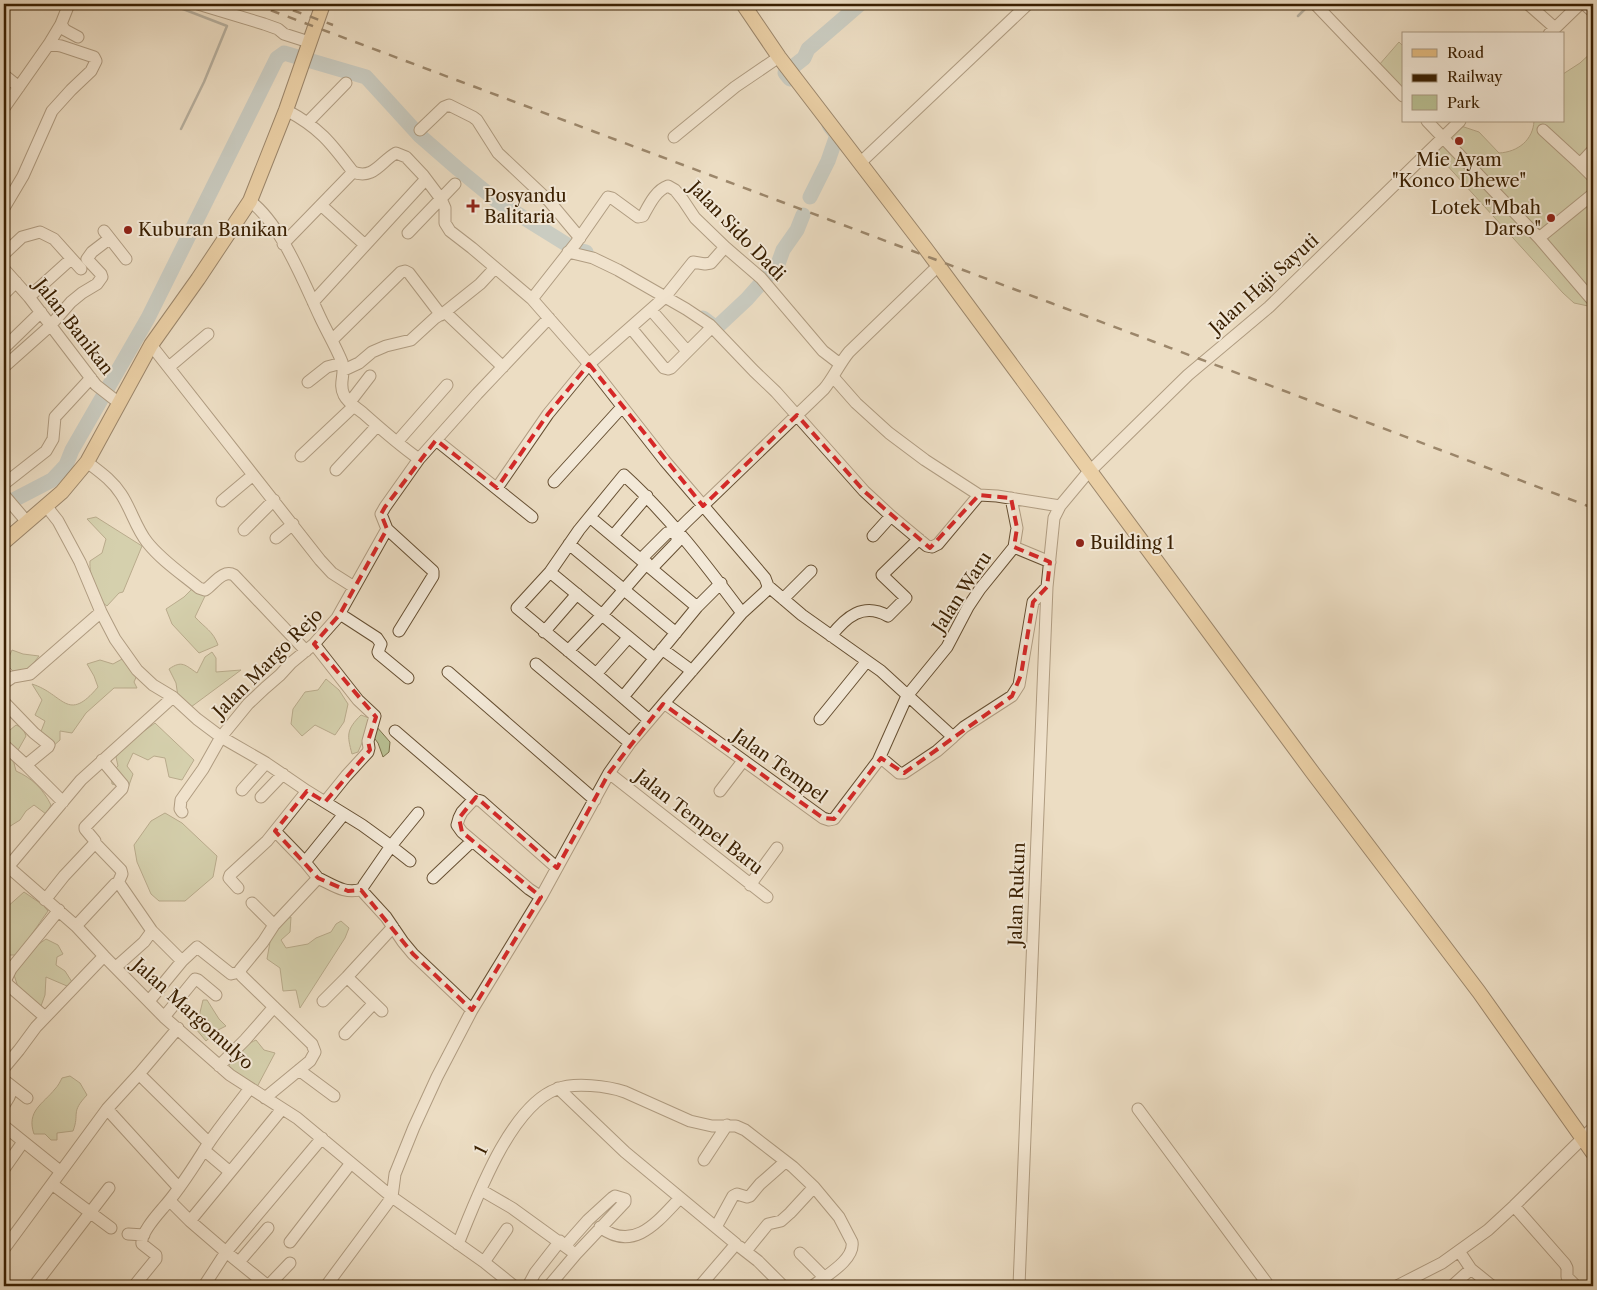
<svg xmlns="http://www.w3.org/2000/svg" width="1597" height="1290" font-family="'Libre Caslon Text',serif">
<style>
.green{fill:#b9c093;stroke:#7a704a}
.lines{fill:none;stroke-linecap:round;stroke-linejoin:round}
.stream{stroke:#777b73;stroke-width:2.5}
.river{stroke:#9fb8bf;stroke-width:15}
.minor-casing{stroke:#664f32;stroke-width:13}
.major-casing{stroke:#3a2002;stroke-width:16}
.minor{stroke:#f3e9d8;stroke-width:11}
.major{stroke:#e6be82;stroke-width:14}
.rail{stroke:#3a2002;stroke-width:2.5;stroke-dasharray:9 9;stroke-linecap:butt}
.marked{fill:none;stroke:#d62828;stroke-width:4;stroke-dasharray:10 6;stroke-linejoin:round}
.poi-dot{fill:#8f2418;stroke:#f3e9d8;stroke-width:2}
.labels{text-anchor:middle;stroke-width:4;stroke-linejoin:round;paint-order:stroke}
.poi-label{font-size:18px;fill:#3a2002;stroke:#f3e9d8;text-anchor:start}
.street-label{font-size:18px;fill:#3a2002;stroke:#f3e9d8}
</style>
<rect width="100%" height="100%" fill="#ecddc3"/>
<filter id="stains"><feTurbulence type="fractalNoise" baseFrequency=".004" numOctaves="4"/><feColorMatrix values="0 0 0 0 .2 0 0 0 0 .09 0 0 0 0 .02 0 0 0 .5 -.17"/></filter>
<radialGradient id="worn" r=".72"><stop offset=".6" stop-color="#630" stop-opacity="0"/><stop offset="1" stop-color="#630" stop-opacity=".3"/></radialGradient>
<path class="green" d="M1399 42 1403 46V88L1379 65Z
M1593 51V309L1588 306 1574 303 1563 293 1434 151 1458 125 1479 132 1499 153C1518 152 1533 140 1534 121H1563V74L1580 63Z
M96 517 142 546 123 592 119 593 107 606C96 599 89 574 90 561L102 553 106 539 87 519Z
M192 589 206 594 195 617C205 628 213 631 218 645L199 653 172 624 166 609 184 597Z
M12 650 23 654 39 656 29 669 13 671 4 662 8 659Z
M212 652 216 658V672L241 670 191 707 178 697 176 683 169 669C182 660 185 665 197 673L205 657Z
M124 658 138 673 134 682 137 688H114L86 713 72 733 60 731V740L51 748 40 734 45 721 35 715 42 700 32 684C64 694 67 724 98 687L94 676 87 664 100 660 113 664Z
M326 679 339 690 348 704 344 722 335 735 315 725 302 736 291 724 293 709 305 692 318 690Z
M361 715 369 718 390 742 389 752 383 757 378 743 372 735 365 736 358 752 352 754C347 735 346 730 361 715Z
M155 723 194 760 182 780 169 777 165 758 154 756 148 760 133 753 127 766 133 774 128 788 112 784 111 773 118 766 116 757 129 742Z
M16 725 23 728 26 736 13 759 16 771C32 778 43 789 51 805L46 814 34 805 26 811 20 820 4 830V735Z
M165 813 182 823 217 856 213 877 185 901H159L151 894 137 862 134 845 151 821Z
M24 892 43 905 48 911 17 955H4V907L6 908Z
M291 917 290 932 281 940 286 948 308 944 316 938 331 932 336 924 341 921 349 928 345 938 300 1008 296 990 283 991 280 968 267 959 270 942 276 925Z
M46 939 58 945 63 954 57 957 56 965 65 971 72 982 67 986 46 977 45 995 41 1006 18 987 14 975 26 953Z
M203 1000H207L219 1019 226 1026 218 1030 206 1041 196 1029Z
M256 1040 264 1050 275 1053 257 1087 229 1069C228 1053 244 1046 256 1040Z
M70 1076 80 1083 87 1095C70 1113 80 1113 73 1131L57 1133V1140H51L45 1134H34C26 1111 43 1104 55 1089 58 1086 60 1082 62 1078Z"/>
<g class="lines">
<path class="stream" d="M170 4 227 26 204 82 181 129
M1298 16 1310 4"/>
<path class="river" d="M790 79 785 73 804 58 808 49 860 4
M810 197 828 161 837 135 829 125
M703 318 716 328 747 299 778 264 783 250 797 230 803 215
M4 505 52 480 66 465 72 450 148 318 277 58 284 53 366 77 419 135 458 169 497 201 574 249 586 252"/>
<defs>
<path id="minor" d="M69 4 61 24 65 30 78 37
M198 4 264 24 278 29 284 34 309 42
M1315 4 1403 96
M1528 4 1555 28
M1584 4 1593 12
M1549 34 1580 4
M4 75 19 87
M4 108 49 44 61 24
M286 110C320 128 331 143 353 172 374 180 381 161 396 153L406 157 423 175 441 199 445 208V223L450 231 472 248 532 299 589 364 665 461 765 578 768 586 802 615 881 671 953 737 964 727 1012 696 1019 685 1033 602 1047 587
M1427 121 1539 238 1593 301
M308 122 346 83
M420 130 444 107 449 105 473 117 477 120 498 153 549 201 580 238
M1543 130 1580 164
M674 137 735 87 779 57
M1593 150 1580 164 1593 177
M860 163 1028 4
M250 201C281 224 304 283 320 317 327 332 336 347 342 362 346 373 338 384 344 395 348 403 357 408 363 413 381 429 399 445 419 459
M321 205 365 245
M4 208 23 176 52 111 71 90 91 71 96 61 94 57 61 46 49 44
M104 231 126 259
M408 233 455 184
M1539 238 1593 194
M283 244 353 172
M568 252 593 258 618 270 686 309 710 325 754 371 776 392 864 491 891 516 927 546 932 547 938 544 979 495
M4 254 22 237 40 232 54 239 81 269
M4 269 29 297 96 385 119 403
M4 294 16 282
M29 297 71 259
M532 299 576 243 608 197 612 198 638 217 643 216C649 205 656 190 668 186L675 190 683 200 695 218 725 247 761 278 823 351 840 364
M313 302 426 179
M651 310 687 351
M445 312 480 284 495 268
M631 328 664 368 668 369 671 368 712 327
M332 340 401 272 405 271 409 273 441 315
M151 345 320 560 332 573 354 587
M4 348 41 312
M4 367 50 326 71 302 82 293 97 284 102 277 101 274 87 259 92 252 109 239
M169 367 208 334
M344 370 359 363 372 352 386 346 411 340 435 318 445 312 503 367
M834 378 856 403 889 433 925 460 979 495 997 496 1060 506
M308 382 327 367 342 363
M350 402 370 376
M436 440 532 517
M397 442 447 385
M301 456 354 406
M87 462C100 472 112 480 121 494 131 509 136 528 147 542 161 560 182 574 199 588L205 590C214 584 223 569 234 575L306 651
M336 470 377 426
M554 482 622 407
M4 484 46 451 53 439 55 417 91 378
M497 488 548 414 589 364 665 297 693 262 705 264 711 263 725 247
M4 495 27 522
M222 501 253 475
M47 507 58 521 80 562 101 612 115 639 137 670 153 685 173 697 197 719 221 737 266 763 307 791 362 825 391 846 364 885 362 889 364 893 386 917 403 942 413 954 472 1010
M590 517 697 607
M244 530 274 500
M613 536 647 496
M873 536 891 516
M276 538 293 524
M569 544 676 633
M1014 547 1050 562
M641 559 667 533 677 531 687 521 824 389C834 377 839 364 849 352L938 266
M652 568 677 542V531
M550 572 654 658
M783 599 811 571
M340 614 377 638 381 644 378 652 379 654 408 678
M399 631 433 576V571L387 529 381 514 385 507 419 459 477 394 549 318
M544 632 577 594
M831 636C846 617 863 602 888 616L906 598 882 575 919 539
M314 644 358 700 375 716 368 741 369 748 368 752 346 776 325 802
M662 649 692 671
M568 651 602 615 647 563
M536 664 630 743
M448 672 595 800
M596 674 628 638
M4 683 13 677 30 674 101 612
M623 697 697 607 721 583
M4 702 34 733 49 745 48 747 26 765
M664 703 823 818 829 820 834 819 878 761 907 696 947 647 968 607 980 589 1014 547 1017 528 1011 498
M820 719 867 661
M649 720 596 674 517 608 550 572 579 530 624 475C669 516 706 565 742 613
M395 731 474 799 481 801 557 868
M4 745 26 765 63 802
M880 757 899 773H904L937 751 953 737
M609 773 767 897
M242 790 266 763
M720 791 743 761
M261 797 283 774
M474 799 462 812 459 818 457 825 462 832 529 889 541 897
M182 812 180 809 181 800 203 769 221 737 248 704 265 688 280 675 291 663 314 644 337 618 387 529
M275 831 305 862 318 878
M95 843 121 870 122 874 118 883
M410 861 391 846 418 813
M305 862 344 814
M4 863 76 926 104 956 164 1017 230 1075 297 1118 392 1197 484 1262 514 1286
M8 867 81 780 173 697
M433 878 471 842
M750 885 777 848
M238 888 229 878 230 875 267 841 307 791
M45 900 64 876 95 843V841L85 829V827L122 789 123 785 102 760
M252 903 274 925
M76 926 115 884 118 883 121 886 152 931 144 942 116 967
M152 931 182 961
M347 977 382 1011
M149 1001 182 961 197 947 231 974 240 972
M323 1001 347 977 393 927
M45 1017 7 984 6 979 11 969 59 910
M164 1017 195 979 198 980 216 995
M345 1034 374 1003
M219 1066 245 1040 274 1007
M4 1068 19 1050 36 1027 104 956
M299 1070 334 1096
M139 1074 209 1143
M4 1080 27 1098
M558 1088 625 1152 736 1244 700 1286
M265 1098 310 1061 315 1052 312 1044 242 976 240 972V970L263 942 274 925 318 878C333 885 346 895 362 889
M4 1105 9 1097 11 1092
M107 1109 179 1188
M1138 1109 1269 1286
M4 1126 60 1171
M204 1150 230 1172
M704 1160 727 1125
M4 1169 23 1142
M52 1184 111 1228
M481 1190 512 1208 570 1250
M170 1201 190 1221
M1514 1206 1565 1264 1567 1268V1277L1576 1286
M600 1227C634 1253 658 1221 680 1198
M716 1227 733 1196 737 1194 747 1197 750 1196 760 1184 785 1162
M128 1234 144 1235
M290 1242 351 1163
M458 1244C476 1200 510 1106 557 1089 574 1082 608 1086 625 1092L690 1121 712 1126H736L745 1130 793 1167 814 1187 839 1217 852 1242C855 1260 825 1276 813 1286
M740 1247 758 1261 783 1286
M4 1249 107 1109 139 1074 178 1028
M746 1251 768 1224 781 1221 790 1213 814 1187
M1459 1251 1471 1269 1492 1286
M800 1253 824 1277
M239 1262 268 1228
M484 1262 507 1229
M34 1286 109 1188
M134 1286 156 1259V1255L142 1244C140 1234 157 1215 163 1208 181 1188 194 1166 208 1144 221 1125 236 1107 250 1088
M204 1286 226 1252 322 1138
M268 1286 226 1252 190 1221 282 1109
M268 1286 290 1263
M326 1286 392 1197 395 1174 414 1127 437 1077 472 1010 541 897 609 773 630 743 664 703 742 613 766 591 768 586
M528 1286 535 1273 560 1241
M549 1286 576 1254 625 1202V1199L615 1196 612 1198 588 1220 565 1246
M1019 1286 1047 587 1054 518 1060 506 1085 476 1188 375 1269 307 1460 121
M1397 1286 1442 1263 1488 1230 1514 1206 1593 1128
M1452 1286 1471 1269"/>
<path id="major" d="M743 4 779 57 926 249 1313 773 1479 992 1593 1153
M4 542 62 492 87 462 151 345 198 279 250 201 286 110 323 4"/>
</defs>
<use href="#minor" class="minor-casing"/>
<use href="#major" class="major-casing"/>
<use href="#minor" class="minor"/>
<use href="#major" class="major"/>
<path class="rail" d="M254 4C701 172 1147 338 1593 508
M276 4 333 25"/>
</g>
<path d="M0 0H1597V1290H0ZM589 364 703 506 797 415 864 491 930 548 979 495 1011 498 1017 528 1014 547 1050 562 1047 587 1033 602 1021 675 1012 696 904 773 881 758 834 819 823 818 663 704 609 773 557 868 476 797 459 818 462 832 541 897 472 1010 413 954 361 890 348 891 318 878 275 831 307 791 325 802 370 750 368 741 376 717 314 644 340 614 387 529 381 514 385 507 436 440 497 488 548 414Z" fill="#ecddc3" fill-opacity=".55" fill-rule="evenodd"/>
<path class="marked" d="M589 364 703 506 797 415 864 491 930 548 979 495 1011 498 1017 528 1014 547 1050 562 1047 587 1033 602 1021 675 1012 696 904 773 881 758 834 819 823 818 663 704 609 773 557 868 476 797 459 818 462 832 541 897 472 1010 413 954 361 890 348 891 318 878 275 831 307 791 325 802 370 750 368 741 376 717 314 644 340 614 387 529 381 514 385 507 436 440 497 488 548 414Z"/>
<g class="poi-dot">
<circle cx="1459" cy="141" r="5"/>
<path d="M470.5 198.5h5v5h5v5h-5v5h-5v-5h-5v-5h5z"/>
<circle cx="1551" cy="218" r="5"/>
<circle cx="128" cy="230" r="5"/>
<circle cx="1080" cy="543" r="5"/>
</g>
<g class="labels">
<g class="poi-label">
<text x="1459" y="166" text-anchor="middle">Mie Ayam<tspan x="1459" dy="21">"Konco Dhewe"</tspan></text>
<text x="484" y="202">Posyandu<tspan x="484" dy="21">Balitaria</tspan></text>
<text x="1541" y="214" text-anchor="end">Lotek "Mbah<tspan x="1541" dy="21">Darso"</tspan></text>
<text x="138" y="236">Kuburan Banikan</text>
<text x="1090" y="549">Building 1</text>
</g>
<g class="street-label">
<text transform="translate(737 231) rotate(46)" y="6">Jalan Sido Dadi</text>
<text transform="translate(1264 284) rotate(-42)" y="6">Jalan Haji Sayuti</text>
<text transform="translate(74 327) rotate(52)" y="6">Jalan Banikan</text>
<text transform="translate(962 592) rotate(-57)" y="6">Jalan Waru</text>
<text transform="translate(268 663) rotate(-45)" y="6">Jalan Margo Rejo</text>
<text transform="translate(780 766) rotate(36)" y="6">Jalan Tempel</text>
<text transform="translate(699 822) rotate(38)" y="6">Jalan Tempel Baru</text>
<text transform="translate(1017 894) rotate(-88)" y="6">Jalan Rukun</text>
<text transform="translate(193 1014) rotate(42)" y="6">Jalan Margomulyo</text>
<text transform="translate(481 1150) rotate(-64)" y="6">1</text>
</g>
</g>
<rect width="1597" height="1290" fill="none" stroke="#ecddc3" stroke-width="20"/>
<rect x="5" y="5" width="1587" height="1280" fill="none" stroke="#3a2002" stroke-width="2.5"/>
<rect x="10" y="10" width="1577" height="1270" fill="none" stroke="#3a2002"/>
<rect x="1402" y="32" width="162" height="90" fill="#f3e9d8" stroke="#a99982"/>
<rect x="1412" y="49" width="25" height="8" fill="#e6be82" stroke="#a99982"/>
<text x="1447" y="58" font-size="15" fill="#3a2002">Road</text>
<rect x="1412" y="74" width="25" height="8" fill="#3a2002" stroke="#a99982"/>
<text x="1447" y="82" font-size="15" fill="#3a2002">Railway</text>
<rect x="1412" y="95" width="25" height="15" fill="#b9c093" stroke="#a99982"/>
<text x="1447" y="108" font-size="15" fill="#3a2002">Park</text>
<rect width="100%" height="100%" filter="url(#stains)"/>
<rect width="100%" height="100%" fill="url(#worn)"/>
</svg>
